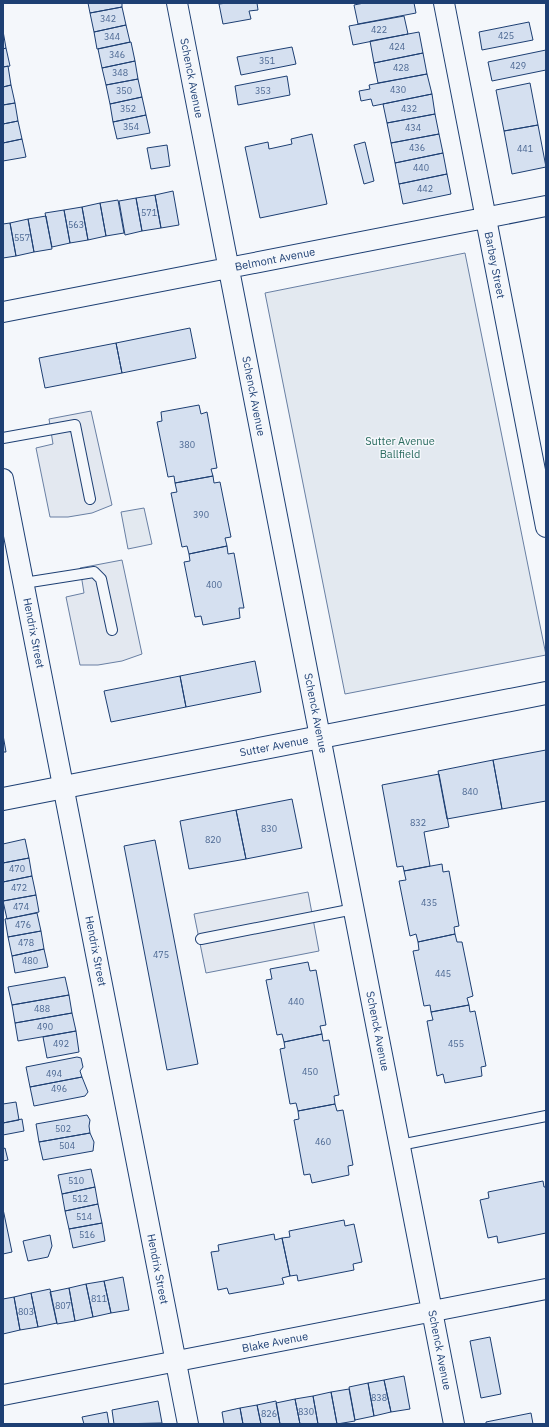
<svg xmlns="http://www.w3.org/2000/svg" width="549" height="1427" font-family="'IBM Plex Sans',sans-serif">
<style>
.green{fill:#e3e9f0;stroke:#687fa3}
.parking{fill:#e3e8f0;stroke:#687fa3}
.building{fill:#d5e0f0;stroke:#1d3f73}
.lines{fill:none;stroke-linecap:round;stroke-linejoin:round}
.service-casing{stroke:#1d3f73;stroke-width:12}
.minor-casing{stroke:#1d3f73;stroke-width:22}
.tertiary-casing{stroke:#1d3f73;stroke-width:24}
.service{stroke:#f4f7fb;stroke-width:10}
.minor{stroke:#f4f7fb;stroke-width:20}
.tertiary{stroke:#f4f7fb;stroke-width:22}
.labels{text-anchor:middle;stroke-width:3;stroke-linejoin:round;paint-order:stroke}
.number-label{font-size:9px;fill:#4b6792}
.street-label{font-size:11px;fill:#1d3f73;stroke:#f4f7fb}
.park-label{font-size:11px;fill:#2c6c60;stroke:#f4f7fb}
</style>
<rect width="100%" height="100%" fill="#f4f7fb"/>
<path class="green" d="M465 253 546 655 345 694 265 293Z
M144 508 152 544 128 549 121 512Z"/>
<path class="parking" d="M91 411 112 505 92 513 68 517H50L36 448 53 444 49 419Z
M122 560 142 654 122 661 98 665H80L66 597 84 593 80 568Z
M308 892 319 951 206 973 194 914Z"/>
<path class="building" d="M88 3H122V7L90 13Z
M227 3H257L258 10 249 11 251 19 223 24 219 4Z
M364 3H414L416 13 358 24 354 5Z
M122 7 126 25 94 32 90 13Z
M404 16 408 34 353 45 349 26Z
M529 22 533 40 482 50 479 32Z
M126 25 130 42 97 49 94 32Z
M3 31 6 48 3 49Z
M419 32 423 53 374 63 370 41Z
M131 42 135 61 102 68 98 49Z
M292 47 296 64 241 75 237 57Z
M6 48 10 66 3 67V49Z
M546 50V70L492 81 488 62Z
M423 53 427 74 378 83 374 63Z
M135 61 138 79 106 85 102 68Z
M8 66 11 85 3 87V67Z
M427 74 432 94 373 106 371 99 361 101 359 91 370 89 369 85Z
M287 76 290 95 238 105 235 86Z
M138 79 142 97 110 104 106 85Z
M530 83 538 125 504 131 496 90Z
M11 85 15 103 3 105V87Z
M432 94 435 114 387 123 383 104Z
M142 97 146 115 113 122 110 104Z
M15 103 18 121 3 124V105Z
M435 114 439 134 391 143 387 123Z
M146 115 150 133 117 139 113 122Z
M18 121 22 139 3 143V124Z
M538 125 546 167 512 174 504 131Z
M312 134 327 204 260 218 245 147 268 142 269 149 292 144 291 139Z
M439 134 443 153 395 163 391 143Z
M22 139 26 157 3 161V143Z
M365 142 374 181 364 184 354 145Z
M167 145 170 166 151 169 147 148Z
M443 153 447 174 399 184 395 163Z
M447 174 451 194 403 204 399 184Z
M173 191 179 225 161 228 155 195Z
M155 195 161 228 142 231 136 198Z
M136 198 142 231 125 235 119 201Z
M118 200 124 233 106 236 100 203Z
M100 203 106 236 88 240 82 207Z
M82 207 88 240 70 243 64 210Z
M64 210 70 243 52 247 45 213Z
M46 216 52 249 34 252 28 219Z
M28 219 34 252 16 256 10 223Z
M10 223 16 256 3 258V224Z
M190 328 196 358 122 373 116 343Z
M116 343 122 373 45 388 39 358Z
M199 405 201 414 207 412 217 468 211 469 213 476 175 483 174 476 168 477 157 422 162 421 161 412Z
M213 476 214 483 220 482 231 537 225 538 227 546 189 554 187 546 182 547 171 493 177 492 175 483Z
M227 546 228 554 234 553 244 608H239L240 618 203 625 201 616 195 617 184 562 190 561 189 554Z
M255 661 261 692 186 707 180 676Z
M180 676 186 707 111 722 104 691Z
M3 735 6 752H3Z
M546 750V801L502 809 493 760Z
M493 760 502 809 447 819 438 771Z
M439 774 449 827 424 832 430 866 404 871 403 866 397 867 382 785Z
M292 799 302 848 246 859 236 810Z
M236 810 246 859 189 869 180 821Z
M25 839 29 858 3 863V844Z
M155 840 198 1064 167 1070 124 846Z
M29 858 32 876 3 882V863Z
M442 864 443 872 449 871 459 926 454 927 455 934 418 942 416 934 410 936 399 881 406 880 404 871Z
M32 876 36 895 3 901V882Z
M36 895 39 912 7 919 3 901Z
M37 913 41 931 8 937 5 919Z
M41 931 44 949 12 956 8 937Z
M455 934 457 942H462L473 996 467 998 469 1005 431 1012 430 1005 424 1006 413 951 419 950 418 942Z
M44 949 48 967 15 973 12 956Z
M308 962 310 971 316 970 326 1025 320 1026 322 1034 284 1042 282 1034 277 1035 266 980 272 979 270 969Z
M65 977 69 995 12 1005 8 987Z
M69 995 72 1013 15 1023 12 1005Z
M469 1005 470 1012 475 1011 486 1066 481 1067 482 1076 445 1083 443 1074 437 1076 427 1021 433 1020 431 1012Z
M72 1013 76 1031 18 1041 15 1023Z
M76 1031 79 1052 47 1058 43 1037Z
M322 1034 323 1041 329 1040 339 1095 334 1096 335 1104 298 1111 296 1103 290 1104 280 1049 285 1048 284 1042Z
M77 1057 81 1058 83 1067 80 1071 82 1077 30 1087 26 1067Z
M82 1077 88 1092 85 1096 34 1106 30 1087Z
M16 1102 19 1120 3 1123V1104Z
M335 1104 337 1111 343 1110 353 1165 348 1166 349 1175 312 1183 310 1174 304 1175 294 1120 299 1119 298 1111Z
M87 1115 90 1120 89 1126 90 1133 39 1142 36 1124Z
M22 1119 24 1131 3 1135V1123Z
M90 1133 94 1142 93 1151 43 1160 39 1142Z
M5 1148 8 1160 3 1161V1149Z
M91 1169 95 1187 62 1194 58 1175Z
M543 1181 544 1187H546V1233L498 1243 497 1236 488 1238 480 1200 489 1198 488 1192Z
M95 1187 98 1204 65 1211 62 1194Z
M98 1204 102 1223 69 1229 65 1211Z
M3 1209 12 1252 3 1254Z
M344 1220 345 1226 354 1224 362 1262 353 1264 354 1270 298 1281 297 1275 290 1276 282 1238 290 1237 289 1231Z
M102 1223 105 1241 73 1248 69 1229Z
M274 1234 275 1240 282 1238 290 1276 282 1278 284 1284 229 1294 227 1288 218 1290 211 1252 219 1251 218 1245Z
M50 1235 52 1246 48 1257 28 1261 23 1241Z
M123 1277 129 1310 111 1313 104 1281Z
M104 1281 111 1313 93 1317 86 1284Z
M86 1284 93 1317 75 1321 69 1288Z
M69 1288 75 1321 57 1324 50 1292Z
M50 1289 57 1323 38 1327 31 1293Z
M31 1293 38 1327 20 1330 14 1297Z
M14 1297 20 1330 3 1334V1299Z
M490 1337 501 1394 481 1398 470 1341Z
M404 1376 410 1409 391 1412 384 1380Z
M384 1380 391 1412 374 1416 368 1383Z
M368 1383 374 1416 355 1420 349 1387Z
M349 1389 355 1421 337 1424 331 1392Z
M331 1392 337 1424H318L313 1396Z
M313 1396 318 1424H300L295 1399Z
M295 1399 300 1424H280L276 1403Z
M158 1401 162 1423 114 1424 112 1410Z
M276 1401 280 1424H261L257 1405Z
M257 1405 261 1424H243L240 1408Z
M240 1408 243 1424H224L222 1412Z
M107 1412 109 1424H84L82 1417Z
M531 1413 533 1424H486V1422Z"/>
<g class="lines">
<defs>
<path id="service" d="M3 438 75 425 90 499
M24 583 94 572 101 579 112 630
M201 939 354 909
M400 1145 546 1116"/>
<path id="minor" d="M177 3 454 1424
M444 3 546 527
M3 312 546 206
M3 479 188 1424
M3 1395 546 1289"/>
<path id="tertiary" d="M3 799 546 693"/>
</defs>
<use href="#service" class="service-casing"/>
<use href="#minor" class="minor-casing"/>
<use href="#tertiary" class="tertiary-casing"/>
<use href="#service" class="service"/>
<use href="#minor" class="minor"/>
<use href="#tertiary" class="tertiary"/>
</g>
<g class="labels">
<g class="number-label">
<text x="108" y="22">342</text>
<text x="379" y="33">422</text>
<text x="506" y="39">425</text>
<text x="112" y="40">344</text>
<text x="397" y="50">424</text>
<text x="117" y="58">346</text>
<text x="267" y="64">351</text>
<text x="518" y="69">429</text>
<text x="401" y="71">428</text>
<text x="120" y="76">348</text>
<text x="398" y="93">430</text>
<text x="124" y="94">350</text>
<text x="263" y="94">353</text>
<text x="128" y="112">352</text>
<text x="409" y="112">432</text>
<text x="131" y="130">354</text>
<text x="413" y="131">434</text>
<text x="417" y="151">436</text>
<text x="525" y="152">441</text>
<text x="421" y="171">440</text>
<text x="425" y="192">442</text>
<text x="149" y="216">571</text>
<text x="76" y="228">563</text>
<text x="22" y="241">557</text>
<text x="187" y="448">380</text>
<text x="201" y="518">390</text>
<text x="214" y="588">400</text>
<text x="470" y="795">840</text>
<text x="418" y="826">832</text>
<text x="269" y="832">830</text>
<text x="213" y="843">820</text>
<text x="17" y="872">470</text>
<text x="19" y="891">472</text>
<text x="429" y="906">435</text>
<text x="21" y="910">474</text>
<text x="23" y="928">476</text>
<text x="26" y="946">478</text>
<text x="161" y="958">475</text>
<text x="30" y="964">480</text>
<text x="443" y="977">445</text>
<text x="296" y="1005">440</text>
<text x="42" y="1012">488</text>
<text x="45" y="1030">490</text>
<text x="61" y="1047">492</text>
<text x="456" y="1047">455</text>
<text x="310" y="1075">450</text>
<text x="54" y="1077">494</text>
<text x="59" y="1092">496</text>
<text x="63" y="1132">502</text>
<text x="323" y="1145">460</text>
<text x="67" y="1149">504</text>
<text x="76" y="1184">510</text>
<text x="80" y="1202">512</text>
<text x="84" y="1220">514</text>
<text x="87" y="1238">516</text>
<text x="99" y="1302">811</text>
<text x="63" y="1309">807</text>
<text x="26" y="1315">803</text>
<text x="379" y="1401">838</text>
<text x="306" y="1415">830</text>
<text x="269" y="1417">826</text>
</g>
<g class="street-label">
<text transform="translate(192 78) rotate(79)" y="4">Schenck Avenue</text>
<text transform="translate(275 259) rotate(-11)" y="4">Belmont Avenue</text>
<text transform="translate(495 265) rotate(79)" y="4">Barbey Street</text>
<text transform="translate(254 396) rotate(79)" y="4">Schenck Avenue</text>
<text transform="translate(34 633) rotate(79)" y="4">Hendrix Street</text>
<text transform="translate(316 713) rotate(79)" y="4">Schenck Avenue</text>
<text transform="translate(274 746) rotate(-11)" y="4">Sutter Avenue</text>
<text transform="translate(96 951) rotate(79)" y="4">Hendrix Street</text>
<text transform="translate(378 1031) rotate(79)" y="4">Schenck Avenue</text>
<text transform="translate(158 1269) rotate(79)" y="4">Hendrix Street</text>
<text transform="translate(275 1342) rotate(-11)" y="4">Blake Avenue</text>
<text transform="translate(440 1350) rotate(79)" y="4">Schenck Avenue</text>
</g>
<g class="park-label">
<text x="400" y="445">Sutter Avenue<tspan x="400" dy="13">Ballfield</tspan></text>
</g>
</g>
<rect width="549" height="1427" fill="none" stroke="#1d3f73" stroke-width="8"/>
</svg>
